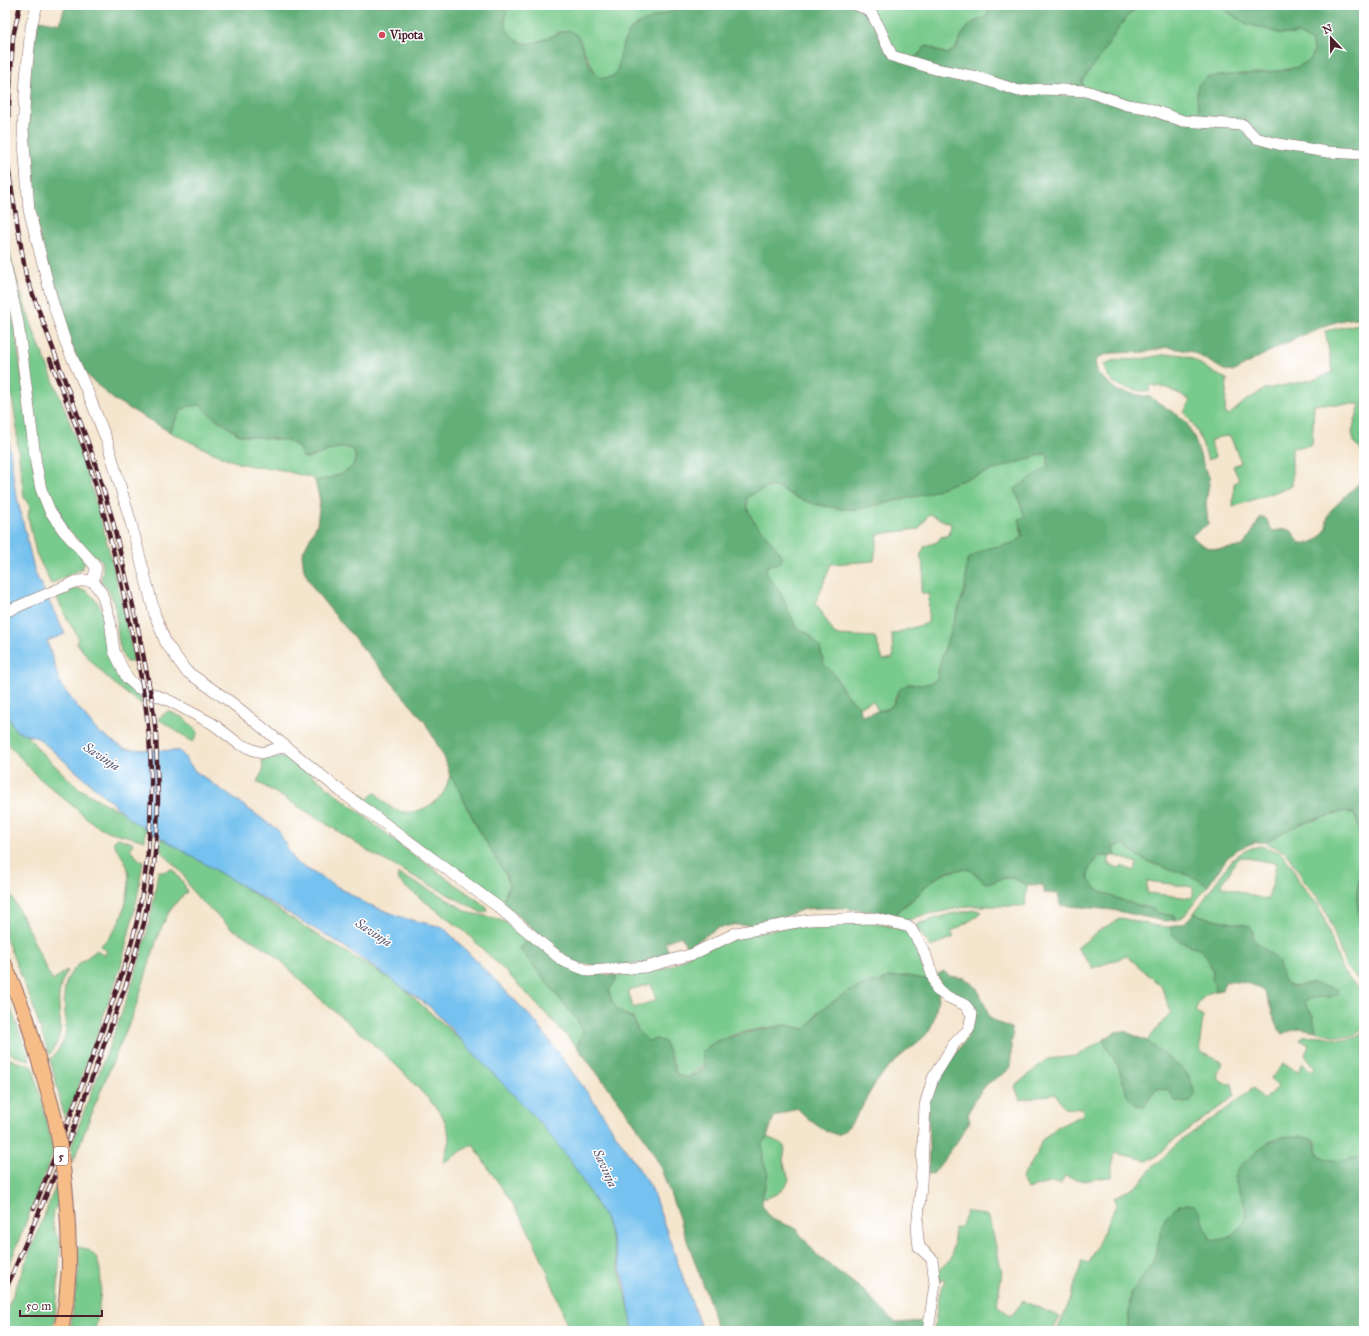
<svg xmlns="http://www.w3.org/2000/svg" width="1369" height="1336" font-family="'IM FELL Great Primer',serif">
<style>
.green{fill:#79cb8d;stroke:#62755c;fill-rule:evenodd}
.forest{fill:#62af78;stroke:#566752;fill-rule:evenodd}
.water{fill:#75c1ef;stroke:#60708d}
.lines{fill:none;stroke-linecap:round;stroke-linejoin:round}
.minor-casing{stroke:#866464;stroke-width:12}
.major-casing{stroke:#866464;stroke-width:16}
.minor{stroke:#fff;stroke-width:11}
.major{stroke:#f7bd88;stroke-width:14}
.rail-casing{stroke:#4a1f2b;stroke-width:4.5}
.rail{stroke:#fff;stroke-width:3;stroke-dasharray:9;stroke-linecap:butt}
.major-bridge-casing{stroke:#866464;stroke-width:16;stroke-linecap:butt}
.major-bridge{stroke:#f7bd88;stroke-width:14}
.poi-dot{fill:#d1495b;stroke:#fff;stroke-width:1.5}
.labels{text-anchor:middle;stroke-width:3;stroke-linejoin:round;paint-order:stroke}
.shield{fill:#fff;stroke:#80626b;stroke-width:1}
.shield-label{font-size:11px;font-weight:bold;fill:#4a1f2b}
.poi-label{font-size:12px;font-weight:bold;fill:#4a1f2b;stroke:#fff;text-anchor:start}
.water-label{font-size:13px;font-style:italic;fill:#595870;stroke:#fff}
</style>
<rect width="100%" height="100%" fill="#fff"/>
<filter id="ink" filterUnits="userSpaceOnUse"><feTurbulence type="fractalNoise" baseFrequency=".025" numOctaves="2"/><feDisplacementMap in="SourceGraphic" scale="8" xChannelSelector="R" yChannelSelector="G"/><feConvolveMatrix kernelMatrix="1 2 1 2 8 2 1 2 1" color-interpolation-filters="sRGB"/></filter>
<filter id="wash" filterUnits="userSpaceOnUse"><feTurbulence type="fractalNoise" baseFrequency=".012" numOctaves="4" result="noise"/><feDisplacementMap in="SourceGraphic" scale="16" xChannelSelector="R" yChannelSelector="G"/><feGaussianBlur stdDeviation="0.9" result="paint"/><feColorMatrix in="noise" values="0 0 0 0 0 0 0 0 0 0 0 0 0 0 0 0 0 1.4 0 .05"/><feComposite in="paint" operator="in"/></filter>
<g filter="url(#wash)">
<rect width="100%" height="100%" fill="#f4e5cd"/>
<path class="green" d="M509 5H688L652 18 620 62 618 71 612 77 600 78C589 65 585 51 578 36L560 32C551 37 535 45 525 44 516 43 505 32 505 23 504 16 506 11 509 5Z
M866 5H992L986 17 972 23 963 33 955 49 947 54 928 46C922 48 922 51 919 55 913 60 907 61 900 61Z
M1141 5H1220L1228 12 1248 24 1282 34H1298L1311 41 1314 51 1311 59 1298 67 1279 71 1244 75H1227L1197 96C1200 107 1201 111 1192 119L1082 87V81C1090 70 1099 59 1106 48 1119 29 1121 19 1141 5Z
M5 224C8 241 10 258 15 274 32 336 61 393 81 454 103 522 121 592 134 662H126C124 658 122 654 121 650 113 624 122 603 101 581L103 568 101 560 89 551 59 521 43 484 10 275 5 255Z
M5 270 11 301 37 486 81 553 85 564 82 566 83 568 51 584 36 553 28 516 30 507 24 497 17 442V428L9 381 5 352Z
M1359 324H1364V453L1362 452 1354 442 1352 432 1360 404H1314L1312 445 1292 448V486L1233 507 1234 483 1239 480 1233 466 1241 462 1230 436 1219 437 1210 441 1215 457 1208 460C1202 443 1197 426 1184 413L1190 400 1168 388 1150 385 1149 392C1129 389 1107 388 1104 365 1115 357 1127 361 1140 359 1156 357 1173 350 1189 357 1202 364 1213 374 1227 379L1225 413 1229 415 1244 402 1265 389 1316 379 1333 372 1325 331Z
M191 405H201L215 418 239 435 289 441 298 447 303 457 307 458C320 456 334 445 349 448 352 449 354 451 355 455 359 473 327 479 315 481L312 478 278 469 257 467 238 463 207 450 170 432 181 410Z
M1048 453 1049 466 1015 489 1025 517 1020 528 1023 537 1014 543 985 549 967 560 965 589 940 662 937 679C928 686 920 685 908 684 906 686 902 688 900 690 889 702 900 708 878 711L873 701 859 706 846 695 835 675 824 664 820 648 809 634 796 627 780 592 766 573 767 566 782 558C774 538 743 521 747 497L766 488 778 487 795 497 814 504 842 509H859L926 494 954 483 996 469ZM929 514 951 524 949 535 941 537 937 542 925 546 920 556C922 562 924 567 924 573 923 580 919 587 922 593L929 594 928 623 892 634 893 658 883 660 875 637 835 635 816 603 831 564 874 561 878 534 919 529Z
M72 587 87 591 95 599 102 610 109 649 116 671 125 682 139 691 142 705C118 688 94 668 77 643L78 637 66 617 55 594Z
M5 707 38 749 77 787 109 806 119 810 128 816 146 822 145 841 107 831 94 824 38 777 5 741Z
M168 711 184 718 198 732 193 742 158 719Z
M280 757H285L297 763 406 849 480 902 487 908 488 911 482 913C449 894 415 878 382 859 363 849 346 836 328 825 305 810 281 796 257 782L263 771 262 760Z
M450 776 455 782 476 825 506 875 509 885 502 903 459 871 408 837 358 796 360 793 368 799 375 792C381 799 386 805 394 809 411 818 436 806 445 790 447 786 448 780 450 776Z
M1345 811 1354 814 1357 820 1361 846 1364 854V874L1359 882 1360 927 1364 948V986L1346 967 1329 919 1318 898 1303 880 1297 869 1286 853 1265 842 1300 824Z
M118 838 133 843 130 850 140 860 143 861 137 899 121 966 75 1096 65 1119 50 1059C53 1057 56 1054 58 1050 75 1029 57 1001 68 978 74 966 87 958 97 950L104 956 107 951 100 946C105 941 110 937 113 932 124 918 133 884 127 866 124 857 117 851 113 842Z
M161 838 190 852 314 933 396 982 498 1073 533 1108 597 1200 608 1225 635 1331H569C556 1293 543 1256 523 1221 508 1194 488 1170 473 1144L443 1163 449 1140 448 1130 443 1117 432 1103 399 1068 371 1042 321 1000 279 959 265 948 231 928 203 903 193 892 182 873 160 850Z
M1125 844C1147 871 1182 866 1208 886L1183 917 1175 920 1174 916 1158 913 1153 909C1139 905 1086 894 1088 874 1089 867 1095 861 1100 856H1110L1108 864 1119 868 1121 866 1135 871 1137 863 1116 856 1113 847ZM1147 881 1193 887V895L1191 898 1147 893Z
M1262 846 1280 852 1291 865 1300 883 1318 905 1323 916 1343 972 1364 993V1027C1353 1043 1332 1035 1316 1031L1313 1016 1304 1001 1315 996 1330 997 1311 983 1294 987 1289 985 1283 979 1280 970 1253 939V931L1249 926 1208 918 1194 913 1232 860C1241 852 1251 847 1262 846ZM1241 857 1276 863 1273 882 1267 900 1221 886 1235 863Z
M172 869 184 884 187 892 179 899 169 912 159 933 135 1009 96 1102 73 1162 71 1147C103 1056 147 968 158 871L163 872Z
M963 869 971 870 978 877 994 882 1003 878H1012L1027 885 1025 906H969L920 916 906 921 895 915C901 908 909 903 916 897 919 895 921 891 924 888 935 876 948 872 963 869Z
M398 874 438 894 470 913 495 918 505 922 529 938 520 949 577 1020 583 1031 577 1047 510 976 463 930 404 886 398 879Z
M5 884 26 924 49 975 53 981 66 970 67 971C63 979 60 986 59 995 57 1021 68 1032 49 1055L32 1003 5 936Z
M974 910 981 911V914L951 932 954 937 931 947 915 926 918 924 950 914Z
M1121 918 1156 926 1170 927 1173 935 1181 942 1201 949 1207 957 1213 971 1212 979 1217 991C1205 992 1199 1001 1195 1011L1203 1017 1200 1041 1201 1052 1222 1062 1217 1077 1223 1083 1232 1084 1235 1096 1170 1143 1154 1158 1147 1160 1115 1153 1112 1167V1177L1100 1178 1084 1181 1064 1176 1062 1184 1049 1183 1028 1189 1021 1179 1037 1154 1041 1141 1057 1127 1083 1115 1082 1109 1064 1108 1056 1094 1020 1100 1015 1086 1047 1059 1077 1056 1103 1040 1119 1068 1123 1083 1144 1105 1157 1089 1169 1090 1186 1072 1147 1041 1171 1012 1161 986 1127 956 1093 968 1077 948 1100 930Z
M860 919 905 930 917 942 922 951 918 954 924 972 929 973 930 980 907 976 890 977 880 982 870 983 819 1011 812 1022 805 1029C798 1028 791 1025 784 1026 775 1026 732 1033 726 1038 712 1052 704 1068 687 1078L677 1075 665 1042 656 1039 648 1041 638 1031 633 1018C619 1013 612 1006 609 991L616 980 615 975 664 969 677 963 707 943 782 928ZM651 984 656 1000 633 1008 628 990Z
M5 993 30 1060 15 1056 5 1050Z
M1364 1032V1157C1347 1160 1333 1166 1318 1154L1316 1142 1313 1139 1299 1136 1282 1137 1234 1177C1238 1188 1249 1208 1245 1219 1244 1224 1239 1228 1236 1232 1230 1239 1219 1241 1210 1239L1207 1232 1157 1247 1153 1262 1131 1293 1127 1331H1057L1070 1300 1082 1261 1089 1263 1117 1203 1114 1198 1140 1183 1146 1176 1151 1169 1179 1142 1232 1105 1253 1088 1264 1100 1278 1087 1271 1078 1283 1064 1299 1071 1303 1063 1311 1071 1315 1067 1305 1055 1309 1045 1300 1040 1303 1036C1309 1036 1315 1035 1322 1036 1337 1038 1350 1044 1364 1032Z
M5 1057 17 1062 32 1065 43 1105 53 1153 5 1276Z
M767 1137 783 1144 785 1149 783 1160 789 1180C784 1192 774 1196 762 1199L768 1174 763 1160 762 1143Z
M57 1183 59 1203 53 1212 52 1218 55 1232 60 1240V1253L57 1300 53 1331H5V1315Z
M967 1211 989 1217 1002 1272 997 1305 1011 1316 1023 1301 1060 1317 1053 1331H934L939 1295 945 1281 942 1279 940 1282 938 1271 952 1257 955 1228 960 1227Z
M78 1247C83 1248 89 1249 92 1253 108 1267 98 1312 95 1331H70L79 1266Z"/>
<path class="forest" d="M65 5H509C505 15 503 22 508 31 524 57 549 34 569 30L578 36 586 58 593 70 601 78 612 77 617 71 623 43 631 29 640 23 688 5H859L868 12 882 41 908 61 919 55 923 48 928 46 938 51 947 54 955 49 963 33 972 23 986 17 992 5H1141C1121 19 1119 29 1106 48 1099 59 1090 70 1082 81V87L1192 119C1203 110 1197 107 1197 95 1197 92 1197 88 1198 85L1206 77 1279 71 1298 67 1311 59 1314 51 1311 41 1298 34H1282L1247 24 1228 12 1220 5H1364V318C1341 317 1320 328 1299 337 1276 348 1254 359 1233 372L1224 370 1193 352 1167 347 1146 352 1112 353 1101 356 1095 362 1098 374 1118 391 1150 397 1179 416 1186 422 1194 437 1206 472 1210 478 1206 503 1208 524 1192 535C1205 553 1223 550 1243 546L1253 531 1260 518 1264 517C1269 520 1268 527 1273 531L1286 529 1292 531 1295 537 1300 543C1316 544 1318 540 1327 528V520L1330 511 1364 478V854L1361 846 1357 820 1354 814 1345 811 1300 824 1265 842 1253 843 1238 849 1227 858 1208 886C1182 866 1147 871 1125 844L1113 847 1116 856H1100C1095 861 1089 867 1088 874 1086 894 1139 905 1153 909L1158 913 1174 916 1175 920 1163 921 1113 910 1060 905 1058 894 1044 893 1043 885H1027L1012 878H1003L994 882 985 883 971 870 963 869 948 872 936 878 925 887 917 896 905 905 894 915 843 908H822L804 909 765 925H733L717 928 687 948 681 936 665 942 670 956 652 963 602 966 583 964 571 960 502 903 509 885 506 875 476 825 455 782 450 776 445 759 425 722 329 608 313 588 304 570 302 554 317 524 320 501 315 481C327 479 359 473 355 455 354 451 352 449 349 448 334 445 320 456 307 458L303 457 298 447 289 441 240 435 215 418 200 405C179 406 178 414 170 432L113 399 90 378 82 368 71 345 41 244 32 200 27 114 31 58 39 20 60 24ZM1043 454H1048V466L1015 489 1025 517 1019 519 1023 537 1014 543 985 549 967 560 965 590 940 662 937 679C928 686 920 685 909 684L900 689 893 705 888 709 878 711 862 716 859 706 846 695 835 675 824 664 820 648 809 634 796 627 780 592 766 573 767 566 780 563 782 558C774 538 743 521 747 497L766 488 778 487 795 497 814 504 842 509H859L926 494 954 483Z
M1364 874V948C1361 933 1353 895 1359 882 1360 879 1362 876 1364 874Z
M1194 913 1208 918 1249 926 1253 931V939L1278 960 1283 979 1289 985 1294 987 1311 983 1339 989 1338 995C1325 998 1318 995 1304 1001L1313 1016 1316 1031 1299 1028 1282 1034C1274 1022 1272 1010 1267 997 1261 983 1238 981 1225 982L1222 990 1217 991 1212 979 1213 971 1207 957 1201 949 1181 942 1173 935 1170 927 1184 923Z
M529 938 589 973 615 975 616 980 609 991C612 1006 619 1013 633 1018L638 1031 648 1041 656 1039 665 1042 677 1075 687 1078 697 1073 704 1066 702 1051 716 1041 744 1033 785 1025 805 1029 812 1022 819 1011 841 996 858 987 870 983 880 982 890 977 907 976 930 980 939 992C936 1006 936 1020 928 1032 923 1039 915 1044 909 1049 898 1058 888 1068 879 1079 865 1095 857 1125 838 1135 821 1131 809 1120 797 1108L774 1117 767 1137 762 1143 763 1160 768 1174 763 1193 762 1204 771 1219 795 1228 818 1256 864 1291 889 1317 896 1323 928 1321 926 1331H717L711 1306 660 1166C639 1123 606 1086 577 1047L583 1031 577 1020 520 949Z
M944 971 949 976 964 978 976 987 985 1004 989 1017 995 1021 1011 1028 1013 1036 1011 1045V1065L1006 1072 987 1084 975 1099 968 1115 970 1121 957 1142 933 1174H928L929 1149 928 1103 943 1072 968 1036 966 1001C959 994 947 993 941 984 939 982 938 978 937 975Z
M1124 1031 1147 1041 1186 1072 1193 1086 1194 1094 1191 1102 1185 1103 1175 1101 1169 1090 1157 1089 1144 1106 1136 1105 1128 1097 1119 1068 1103 1040 1115 1032Z
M1299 1136C1314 1139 1315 1138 1318 1154 1332 1165 1347 1159 1364 1157V1331H1127L1131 1293 1153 1262 1165 1218 1179 1205 1187 1204 1194 1205 1200 1212 1210 1239C1219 1241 1230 1239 1236 1232 1239 1228 1244 1224 1245 1219 1249 1207 1238 1188 1234 1177L1237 1169 1267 1143 1282 1137Z"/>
<path class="water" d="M5 413 15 489 35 573 65 634 47 641 61 686 98 732 125 749 180 751 195 771 278 830 295 862 367 904 407 919 443 927 535 1021 597 1106 651 1187 702 1331H633L625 1284 606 1220 572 1163 542 1125 430 1007 342 945 134 822 38 738 16 731 5 711Z"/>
</g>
<g filter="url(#ink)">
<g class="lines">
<defs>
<path id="minor" d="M37 5 31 27 26 78 23 129 29 210 53 303 66 344 88 393 107 441 131 523 155 615 166 643 186 671 232 703 343 793 497 906 563 961 589 971 646 967 693 954 736 933 809 920 874 918 910 927 925 953 937 990 948 997 965 1005 972 1014 969 1029 954 1044 933 1078 925 1105 921 1185 917 1229 919 1247 932 1259 935 1284 928 1331
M857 5 870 11 879 27 892 56 935 69 977 77 1019 91 1042 89 1086 91 1127 105 1147 108 1183 121 1243 125 1256 138 1278 144 1327 152 1364 154
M5 263 18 322 36 464 41 489 50 511 63 530 93 563 96 568 93 581 102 594 110 620 114 651 127 678 138 688 170 701 213 724 239 744 261 753 286 746
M5 612 75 582 85 580 93 581"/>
<path id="major" d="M5 965 27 1019 35 1048
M61 1331 66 1303 69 1267"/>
</defs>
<use href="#minor" class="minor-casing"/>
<use href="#major" class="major-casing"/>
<use href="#minor" class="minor"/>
<use href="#major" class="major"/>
<defs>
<path id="rail" d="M34 1208C56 1155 76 1101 96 1047 111 1006 127 964 137 921 150 861 154 797 149 736 145 689 134 642 124 596 114 552 103 507 89 463 78 428 63 394 50 359
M5 1291 63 1156 126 985 144 923 154 864 157 831 158 798 156 734 152 700 137 623 112 518 94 459 26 276 6 155 13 37 20 5"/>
</defs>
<use href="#rail" class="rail-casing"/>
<use href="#rail" class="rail"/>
<defs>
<path id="major-bridge" d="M35 1048C42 1071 49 1095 55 1119 65 1168 69 1217 69 1267"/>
</defs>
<use href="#major-bridge" class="major-bridge-casing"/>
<use href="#major-bridge" class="major-bridge"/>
</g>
</g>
<circle class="poi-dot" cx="382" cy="35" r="4"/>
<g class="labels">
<rect class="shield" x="54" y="1147" width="14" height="18" rx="3"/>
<g class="shield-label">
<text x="61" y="1160">5</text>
</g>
<g class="poi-label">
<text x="390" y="39">Vipota</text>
</g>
<g class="water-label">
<text transform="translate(102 756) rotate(33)" y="5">Savinja</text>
<text transform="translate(374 932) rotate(33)" y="5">Savinja</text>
<text transform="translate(606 1168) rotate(65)" y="5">Savinja</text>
</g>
</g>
<rect width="1369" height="1336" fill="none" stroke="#fff" stroke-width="20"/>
<g transform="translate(1331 38) rotate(338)" stroke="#ffffff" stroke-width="3" paint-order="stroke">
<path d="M0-3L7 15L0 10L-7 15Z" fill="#4a1f2b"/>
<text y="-6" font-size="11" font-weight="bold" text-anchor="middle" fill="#4a1f2b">N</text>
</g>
<path d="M20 1310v6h82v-6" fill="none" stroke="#4a1f2b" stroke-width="2"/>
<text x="26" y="1310" font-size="12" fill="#4a1f2b" stroke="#ffffff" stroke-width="3" paint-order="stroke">50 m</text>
</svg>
